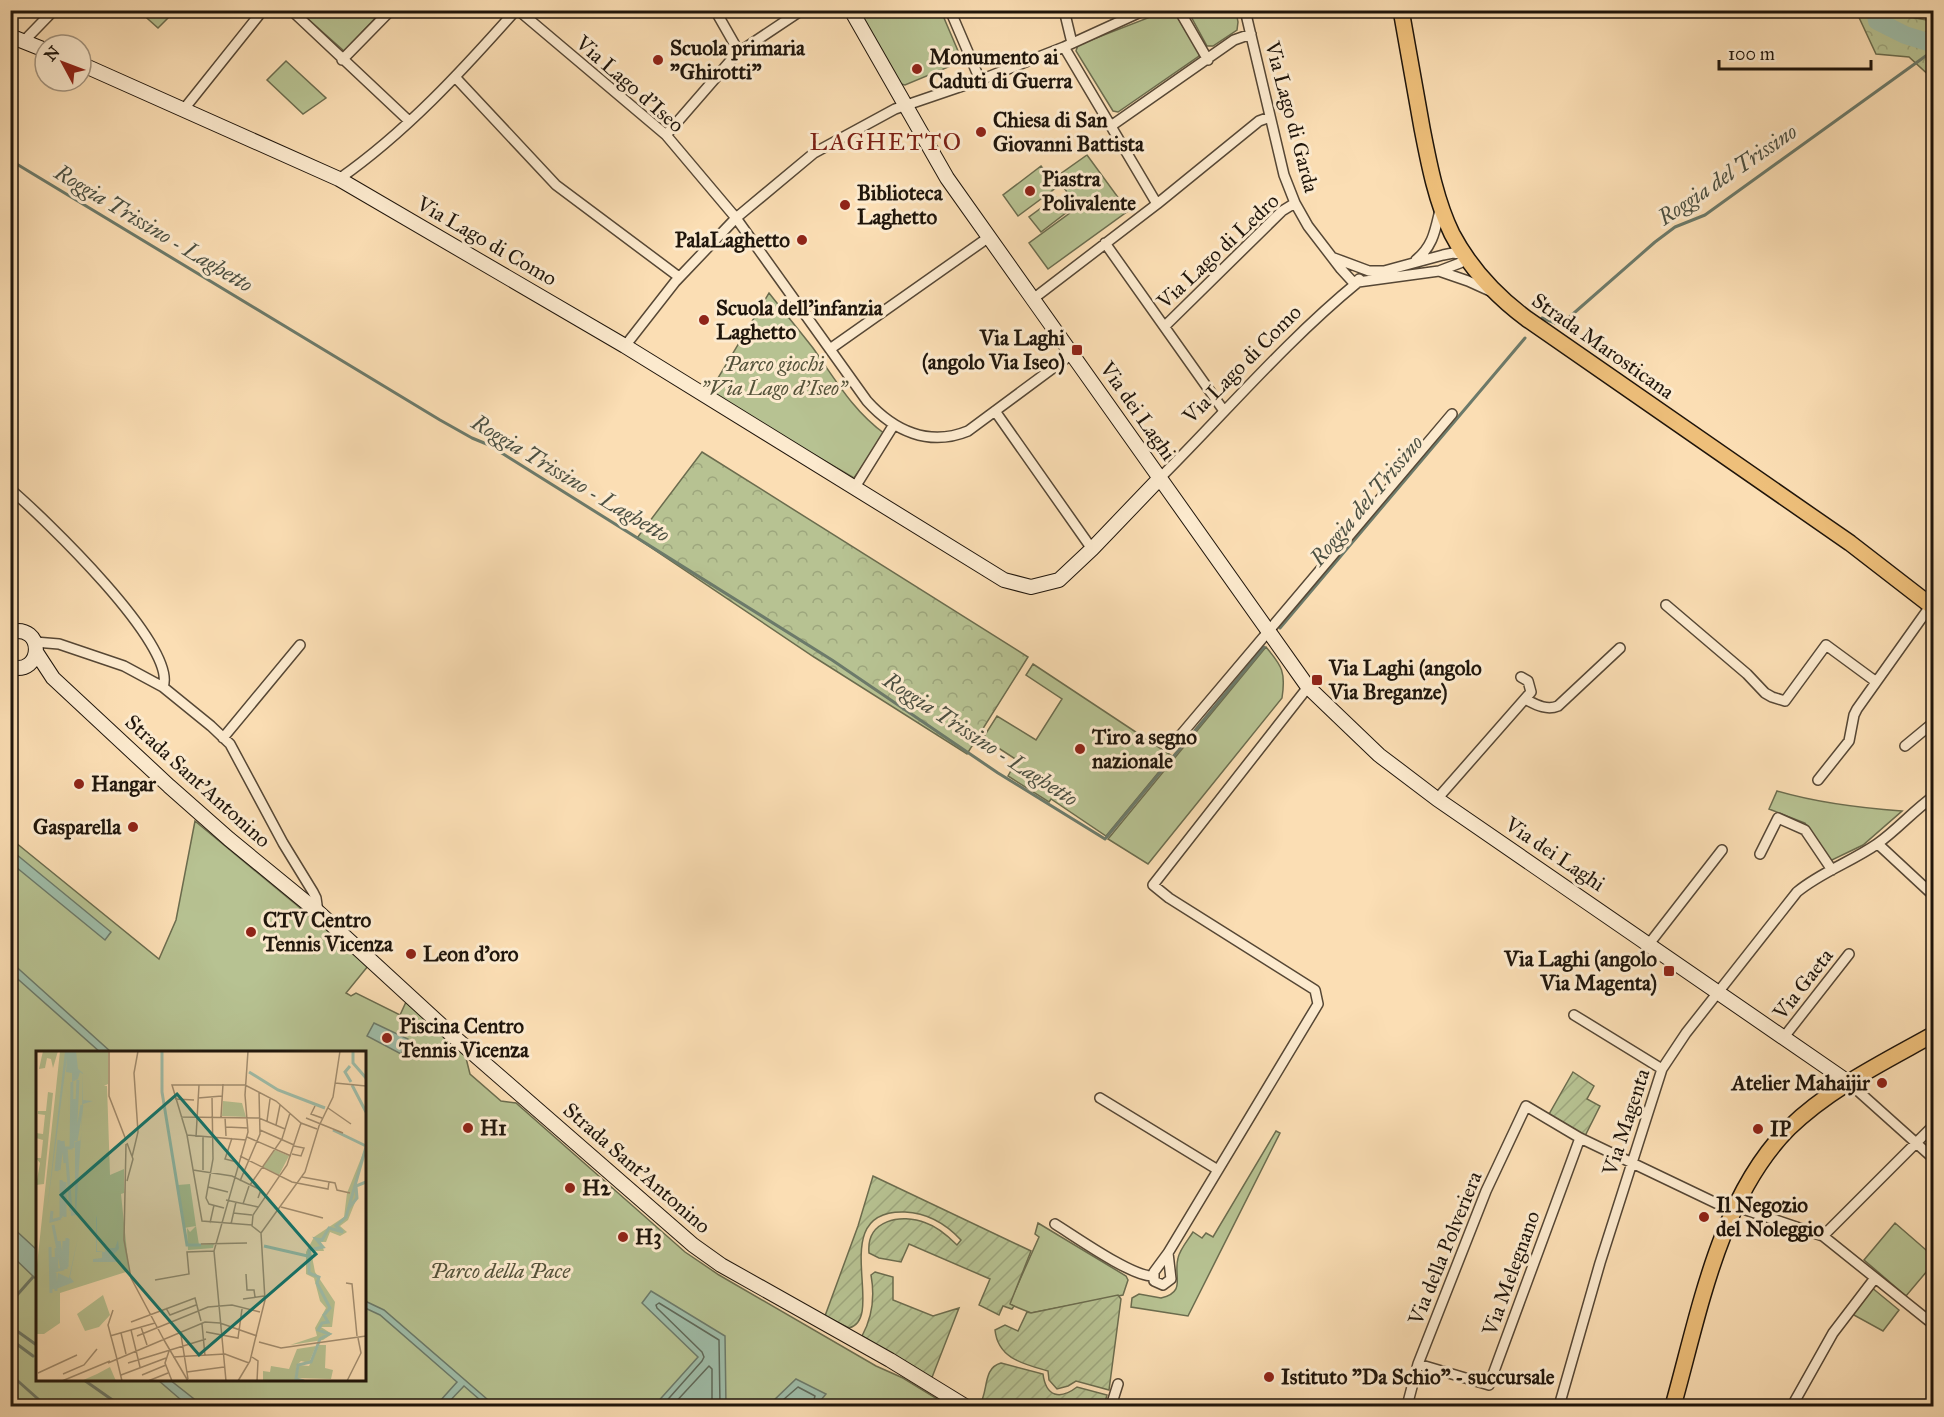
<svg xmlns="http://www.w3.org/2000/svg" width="1944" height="1417" font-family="'IM FELL Great Primer',serif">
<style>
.forest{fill:url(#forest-crowns);stroke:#6b6c4e;stroke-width:1.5}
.park{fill:#b7c292;stroke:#6b6c4e;stroke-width:1.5;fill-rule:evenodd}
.garden{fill:url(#garden-furrows);stroke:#6b6c4e;stroke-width:1.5}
.water{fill:#9fbda9;stroke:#6c7a6a;stroke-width:1.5}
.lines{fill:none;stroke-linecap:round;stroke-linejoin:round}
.shore{stroke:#5f695a;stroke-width:1.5}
.stream{stroke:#6c7a6a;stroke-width:3}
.river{stroke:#9fbda9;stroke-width:18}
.street-casing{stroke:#564735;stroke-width:12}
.secondary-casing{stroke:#1f150b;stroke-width:16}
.primary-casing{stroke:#1f150b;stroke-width:18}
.street{stroke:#fceace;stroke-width:9}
.secondary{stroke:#fceace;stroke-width:14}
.primary{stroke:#eebf7a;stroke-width:15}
.poi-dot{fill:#8f2418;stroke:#fceace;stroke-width:2}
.labels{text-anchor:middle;stroke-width:6;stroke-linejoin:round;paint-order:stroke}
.poi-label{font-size:21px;font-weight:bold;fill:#1f150b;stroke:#fceace;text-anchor:start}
.street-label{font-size:21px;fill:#1f150b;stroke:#fceace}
.park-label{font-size:21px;font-style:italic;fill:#54523a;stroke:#fceace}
.water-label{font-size:22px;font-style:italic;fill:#4c5042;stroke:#fceace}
.quarter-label{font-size:24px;letter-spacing:1.5px;fill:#7a1f14;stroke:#fceace}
.inset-river{fill:none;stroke:#9fbda9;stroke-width:3}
.inset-road{fill:none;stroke:#a38e70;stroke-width:1.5}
.view{fill:#0f766e;fill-opacity:0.15;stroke:#0f766e;stroke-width:3}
.inset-edge{fill:none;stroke:#1f150b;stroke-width:3}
</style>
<defs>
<pattern id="forest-crowns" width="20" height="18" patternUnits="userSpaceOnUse" patternTransform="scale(1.5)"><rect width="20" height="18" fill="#b7c292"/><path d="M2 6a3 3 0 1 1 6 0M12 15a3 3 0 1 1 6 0" fill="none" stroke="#9da67d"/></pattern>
<pattern id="garden-furrows" width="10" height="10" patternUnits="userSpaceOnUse" patternTransform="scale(1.5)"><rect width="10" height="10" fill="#b7c292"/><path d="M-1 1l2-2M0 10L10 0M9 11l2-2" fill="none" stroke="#9da67d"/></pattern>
</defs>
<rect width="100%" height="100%" fill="#fbdeb4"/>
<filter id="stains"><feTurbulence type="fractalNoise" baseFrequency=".00333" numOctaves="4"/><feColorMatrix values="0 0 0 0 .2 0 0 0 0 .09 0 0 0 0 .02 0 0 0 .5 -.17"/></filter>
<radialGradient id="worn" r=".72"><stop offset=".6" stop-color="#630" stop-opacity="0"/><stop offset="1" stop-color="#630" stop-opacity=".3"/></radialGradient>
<path class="forest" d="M1856 11H1899V13L1915 18 1933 21V79L1909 57 1876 54Z
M702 452 1028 657 967 754 814 657 637 538Z"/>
<path class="park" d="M1168 10 1175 13 1199 53V56L1118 112 1113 111 1076 51 1078 45Z
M139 11H175L158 28Z
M299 11H382L344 51Z
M859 11H941L961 58 958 63 905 85 901 84Z
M1188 11H1236L1238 22 1237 30 1213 46H1207Z
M286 61 326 98 303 114 267 80Z
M1087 155 1128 211 1048 269 1029 243 1078 207 1056 177Z
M1041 166 1057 187 1018 216 1003 195Z
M1056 197 1067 212 1041 232 1029 217Z
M769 293C784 312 799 330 813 348 835 379 853 411 885 434L854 478 709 393Z
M1266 647C1282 666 1286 672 1282 698L1148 864 1108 839Z
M1033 664 1172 756 1106 836 1051 799 1049 802 1008 776 1017 760 983 738 997 716 1036 740 1062 699 1026 675Z
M1777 791C1818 803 1860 808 1902 811L1863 845 1832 860 1828 859 1805 823 1769 809Z
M195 821 345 945 368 966 346 993 351 996 356 993 400 1015 406 1002 465 1054 470 1074 501 1101 516 1103 685 1252 719 1275 876 1366 903 1378 939 1400 935 1406H11L10 838 159 959 176 920ZM38 1052H364V1380H38Z
M1276 1131 1280 1133 1188 1316 1131 1307 1132 1298 1139 1294 1161 1298C1187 1292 1173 1276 1178 1258 1180 1249 1188 1240 1193 1232L1202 1238 1206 1233 1213 1237Z
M1038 1223 1126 1276 1128 1280 1123 1295 1031 1313 1009 1304 1039 1237 1035 1234Z
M1895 1223 1933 1256V1264L1906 1296 1864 1260Z
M1871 1287 1899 1310 1883 1331 1852 1314Z"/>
<path class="garden" d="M1573 1072 1594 1086 1587 1099 1600 1106 1585 1136 1548 1116Z
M873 1176 1031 1251 1010 1304 1014 1306 1012 1309 1003 1306 999 1315 979 1305 990 1279 909 1244 901 1262 879 1258 869 1253C866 1220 901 1213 926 1223 938 1227 948 1236 957 1245L961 1240C946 1224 928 1213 905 1212 824 1209 888 1318 849 1328L825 1316 858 1226Z
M875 1272 893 1277V1300L933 1316 959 1308 931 1380 862 1336C873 1316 875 1297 871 1275Z
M1118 1295 1121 1299 1109 1390 1076 1381 1068 1386 1057 1389 1049 1380 1048 1371C1024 1364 998 1359 995 1330L1005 1325 1018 1331 1027 1312 1031 1313Z
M1001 1363 1043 1374C1046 1397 1060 1400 1077 1387L1107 1395 1104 1406H979C989 1392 982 1368 1001 1363Z"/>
<path class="water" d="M11 850 111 932 105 940 11 863Z
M11 962 111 1052H100L11 973Z
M374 1023 408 1039 401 1054 367 1036Z
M11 1226 37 1250V1280L11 1255Z
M651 1291 725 1336 726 1406H654L698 1357 642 1303Z
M365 1301 384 1310 495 1406H487L464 1386 445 1406 440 1401 457 1382 380 1315 365 1308Z
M796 1379 826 1394 816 1406H745L747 1405 772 1402Z
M158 1380H170L203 1406H175L180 1399Z"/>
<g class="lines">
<path class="shore" d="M662 1406 702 1361 704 1357 702 1352 657 1308 656 1305 659 1303 719 1340 720 1406
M672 1406 709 1366 712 1369V1406
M776 1406 798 1387 815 1396 812 1406"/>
<path class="stream" d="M10 160 440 420 472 438 489 445 832 660 998 773 1105 839 1264 647
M1542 318 1558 324 1566 320 1655 242 1675 227 1705 215 1934 50
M1280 628 1525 338
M10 1303 33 1277
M10 1326 38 1346
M10 1339 33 1356
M10 1374 46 1406
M84 1380 121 1406
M10 1405 12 1406"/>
<path class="river" d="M1875 10 1877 21 1905 35 1934 44"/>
<defs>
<path id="street" d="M291 10 409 121
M518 10 666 135 736 218 867 401C894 431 929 447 968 431L1072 354
M715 10 739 52 802 10
M950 10 980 80
M1064 10 1072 43
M1179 10 1208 60
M1245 10 1284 175 1295 203 1308 226 1341 269 1352 281 1358 282 1439 271 1460 263 1466 255 1453 253 1443 255 1384 271H1369L1334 258
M23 42 54 10
M1064 47 1157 204
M342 60 391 10
M455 77 556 185 679 277
M184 109 263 10
M1111 126 1234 40 1251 34
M666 135 732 59
M339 179C406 132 462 71 516 10
M1105 243 1224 411
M1416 260C1433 246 1435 231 1440 210
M1439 271 1468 281 1490 291
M1033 299 1157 204 1259 121 1270 117
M1165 326 1282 211 1295 203
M625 346 675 282 736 218 814 153 895 109 980 80 1064 47 1145 10
M830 349 989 237
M995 411 1092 549
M1160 478C1226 412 1286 341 1358 282L1359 279
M855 487 893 426
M10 489C42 516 179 647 163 687
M1666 605 1747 674 1765 693 1772 697 1785 701 1826 645 1875 681
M35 642 59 644 124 666 163 687 211 726 230 744 283 843 313 892 316 898 318 912
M1525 699C1535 704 1546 711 1558 706L1620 648
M1179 737 1452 414
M223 738 300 645
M1905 746 1934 722
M1818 780 1849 741 1854 715 1857 709 1931 605
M1437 799 1531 692 1528 681 1521 677
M1878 844 1934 896
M1760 854 1778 818 1805 830 1832 870
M1649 944 1722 850
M1574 1015 1662 1069
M1784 1037 1849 954
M1848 1082 1934 1159
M1100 1098 1218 1170
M1746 1210 1823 1236 1934 1325
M1055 1224C1076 1237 1131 1276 1152 1276
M1823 1236 1934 1125
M1168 1253 1171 1279 1163 1285 1154 1281V1272L1168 1253 1318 1004 1315 990 1169 898 1153 885 1308 687
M1418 1364 1489 1385 1580 1138
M1111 1406 1118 1384
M1407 1406 1418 1364 1486 1191 1526 1106 1580 1138 1720 1205
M1559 1406 1600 1263 1662 1069 1686 1033 1797 892C1821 872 1851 862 1877 844 1897 830 1913 811 1934 796
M1792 1406 1833 1333 1875 1278"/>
<path id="secondary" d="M851 10 947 178 1308 687 1379 755 1437 799 1848 1082
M10 36 45 50
M81 64 339 179 625 346 1004 580 1031 587 1059 580 1092 549 1160 478
M10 632C45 623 44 676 10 667
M36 652 53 678 169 786 229 839 318 912 453 1036 693 1245 721 1265 890 1360 965 1406"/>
<path id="primary" d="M1401 10C1408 50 1415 89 1422 128 1429 164 1436 201 1452 234 1470 268 1496 296 1527 319L1850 543 1934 608
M1673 1406C1699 1314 1719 1198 1789 1128 1830 1088 1884 1062 1934 1034"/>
</defs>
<use href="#street" class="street-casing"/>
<use href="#secondary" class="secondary-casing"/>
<use href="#primary" class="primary-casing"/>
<use href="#street" class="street"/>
<use href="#secondary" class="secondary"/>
<use href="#primary" class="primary"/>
</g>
<g class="poi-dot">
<circle cx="658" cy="60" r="6"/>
<circle cx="917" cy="69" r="6"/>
<circle cx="981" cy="132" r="6"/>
<circle cx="1030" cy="191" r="6"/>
<circle cx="845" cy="205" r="6"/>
<circle cx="802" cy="240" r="6"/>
<circle cx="704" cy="320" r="6"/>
<rect x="1071" y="344" width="12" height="12" rx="3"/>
<rect x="1311" y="674" width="12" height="12" rx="3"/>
<circle cx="1080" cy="749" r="6"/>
<circle cx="79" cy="784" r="6"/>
<circle cx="133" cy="827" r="6"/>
<circle cx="251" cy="932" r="6"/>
<circle cx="411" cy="954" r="6"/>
<rect x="1663" y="965" width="12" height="12" rx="3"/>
<circle cx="387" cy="1038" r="6"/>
<circle cx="1882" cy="1083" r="6"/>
<circle cx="468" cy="1128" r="6"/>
<circle cx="1758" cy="1129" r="6"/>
<circle cx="570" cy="1188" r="6"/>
<circle cx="1704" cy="1217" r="6"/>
<circle cx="623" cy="1237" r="6"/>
<circle cx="1269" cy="1377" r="6"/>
</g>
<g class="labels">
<g class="poi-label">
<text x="670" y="55">Scuola primaria<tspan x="670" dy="24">"Ghirotti"</tspan></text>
<text x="929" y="64">Monumento ai<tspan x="929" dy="24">Caduti di Guerra</tspan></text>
<text x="993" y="127">Chiesa di San<tspan x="993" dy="24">Giovanni Battista</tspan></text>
<text x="1042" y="186">Piastra<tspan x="1042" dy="24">Polivalente</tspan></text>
<text x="857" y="200">Biblioteca<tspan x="857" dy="24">Laghetto</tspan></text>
<text x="790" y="247" text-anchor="end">PalaLaghetto</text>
<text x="716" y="315">Scuola dell'infanzia<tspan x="716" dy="24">Laghetto</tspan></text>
<text x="1065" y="345" text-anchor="end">Via Laghi<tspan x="1065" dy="24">(angolo Via Iseo)</tspan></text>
<text x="1329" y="675">Via Laghi (angolo<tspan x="1329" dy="24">Via Breganze)</tspan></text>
<text x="1092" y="744">Tiro a segno<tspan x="1092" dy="24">nazionale</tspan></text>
<text x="91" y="791">Hangar</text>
<text x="121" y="834" text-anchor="end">Gasparella</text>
<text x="263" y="927">CTV Centro<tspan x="263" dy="24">Tennis Vicenza</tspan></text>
<text x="423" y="961">Leon d'oro</text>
<text x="1657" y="966" text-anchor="end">Via Laghi (angolo<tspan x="1657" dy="24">Via Magenta)</tspan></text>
<text x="399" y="1033">Piscina Centro<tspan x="399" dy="24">Tennis Vicenza</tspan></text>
<text x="1870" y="1090" text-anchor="end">Atelier Mahaijir</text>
<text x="480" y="1135">H1</text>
<text x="1770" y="1136">IP</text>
<text x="582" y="1195">H2</text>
<text x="1716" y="1212">Il Negozio<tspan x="1716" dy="24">del Noleggio</tspan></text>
<text x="635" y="1244">H3</text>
<text x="1281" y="1384">Istituto "Da Schio" - succursale</text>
</g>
<g class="street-label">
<text transform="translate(630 84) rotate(41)" y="7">Via Lago d'Iseo</text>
<text transform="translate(1292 117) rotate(75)" y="7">Via Lago di Garda</text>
<text transform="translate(487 241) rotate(30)" y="7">Via Lago di Como</text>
<text transform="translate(1218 251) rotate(-43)" y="7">Via Lago di Ledro</text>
<text transform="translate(1603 346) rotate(35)" y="7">Strada Marosticana</text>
<text transform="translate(1242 364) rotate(-45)" y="7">Via Lago di Como</text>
<text transform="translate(1138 411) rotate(55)" y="7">Via dei Laghi</text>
<text transform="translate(198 781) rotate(42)" y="7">Strada Sant'Antonino</text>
<text transform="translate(1555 854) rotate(34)" y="7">Via dei Laghi</text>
<text transform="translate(1803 984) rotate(-52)" y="7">Via Gaeta</text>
<text transform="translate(1626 1122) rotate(-72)" y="7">Via Magenta</text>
<text transform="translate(637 1168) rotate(41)" y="7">Strada Sant'Antonino</text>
<text transform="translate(1445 1248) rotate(-68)" y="7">Via della Polveriera</text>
<text transform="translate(1511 1273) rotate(-70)" y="7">Via Melegnano</text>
</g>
<g class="park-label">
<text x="774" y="371">Parco giochi<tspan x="774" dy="24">"Via Lago d'Iseo"</tspan></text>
<text x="500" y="1278">Parco della Pace</text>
</g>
<g class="water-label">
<text transform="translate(1727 174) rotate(-34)" y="8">Roggia del Trissino</text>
<text transform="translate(154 228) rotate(31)" y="8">Roggia Trissino - Laghetto</text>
<text transform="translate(571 478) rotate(31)" y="8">Roggia Trissino - Laghetto</text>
<text transform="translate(1366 500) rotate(-50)" y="8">Roggia del Trissino</text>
<text transform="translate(981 739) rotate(33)" y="8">Roggia Trissino - Laghetto</text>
</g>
<g class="quarter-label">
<text x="886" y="150">LAGHETTO</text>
</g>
</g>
<g transform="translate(36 1051)">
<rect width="330" height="330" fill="#fbdeb4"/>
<path d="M7 0H22L17 17 15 8 11 7 9 17 3 18ZM12 41 17 42 8 133 0 134 4 112 0 107H5L7 89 0 87V82L7 83 9 64 2 63V60H10ZM67 244 74 264 63 276 49 280 41 263ZM283 294H290L289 317 297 319 295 328 261 327 263 314 273 315Z" fill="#b7c292"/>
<path d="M330 95 320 130V149L312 169 304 175 311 181 304 185 294 181 290 191H285L288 200H275L279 221 299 251 296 276H285L296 283 287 289 254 294 281 285 279 277 290 257 284 250 278 227 270 223V201L278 186 308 166 311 142ZM154 133 160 175 148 177 142 134Z" fill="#b7c292"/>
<path d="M24 0H72V33L68 35H71L74 124 88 118V142L85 143 93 220 24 242V272L8 283H0V223ZM239 99 253 105 243 124 227 116ZM160 175 163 194 178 193 177 197 152 199 151 177 154 181ZM280 295 273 312 265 310 261 314 259 329H267L227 330V320L234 321 235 315 253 318 261 298ZM74 316 80 330H45L61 323Z" fill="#b7c292"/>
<path d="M187 50 206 52 210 66 186 65Z" fill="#b7c292"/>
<path d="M29 0H40L42 18 47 22V49L57 50 47 53 40 164 35 165V158H39V91L45 89 47 23 44 21 42 28 36 31V22L30 21 31 6 11 160ZM60 164 61 168V200L69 201V191L70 197H79L82 189 83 198 77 204 86 211H57V208L66 207V201H60ZM42 186 34 226 38 231 20 238 22 222 33 227Z" fill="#9fbda9"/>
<path class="inset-river" d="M126 0V41L151 194H165M317 0V12L330 27M314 15 309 21 315 31M213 21 242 39 289 57M316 34 330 61M297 79 330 95M27 90 29 112M39 90 42 29M40 90 46 54M37 97 38 48M23 119 26 93M20 120 23 89M21 120 25 90M26 130V165M313 157 321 147 320 135 330 131M16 160 15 170 25 167M35 160 30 97H35L36 31M29 166V131M25 167V129M17 174 26 219M23 190 26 209M228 195 276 206M14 196 15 242M20 197 21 220M16 206 18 238M18 206 20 240M31 216 32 188M30 218 31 187M18 220 27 218 28 190M268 330 260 328 262 314 275 311 284 288 293 283 282 279 286 272 292 271 288 264 294 257 281 232 283 226 273 222V199L287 196 280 188 286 189 293 177 307 181 300 175 310 166 330 96"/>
<path class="inset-road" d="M73 0V45L90 89M299 32 330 35M176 46 177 108 170 147 173 153 188 157M162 47 186 45M139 48 158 49M279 55 275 63 286 67M292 57 315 73M145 66 223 67 249 78M185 66 187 33M189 66 190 85M270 67 307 82M231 70 234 48M240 74 244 54M190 76 212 77M224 79 258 94M151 84 210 89M160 86 163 34M211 86 255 105M196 87 189 108 201 111M91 92 97 108 91 130M90 93 88 189 95 227 128 289M256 103 265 105 268 97 258 95M204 105 256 131 292 138 293 131M96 106 102 81 98 22 102 0M157 119 196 125 225 139 222 147M167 119V86M266 126 299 132 301 139 314 142M204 130 224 83 223 41M214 134 246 88 254 62M172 136 192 141M190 149 222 156M207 153 213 135M245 156 287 167M197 162 216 164M174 172 178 154M195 173 200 151M216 174 166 170 151 84 136 34H209L240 50 265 72 281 78M225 182 216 175 217 164 251 114 265 72M165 193 211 192M210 223 211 239H218L219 246M119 229 153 223 151 201 178 200M310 232 316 233 321 285M207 248 228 245M130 257 134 264 160 254M77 259 72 274 81 308M95 271 159 247 165 270M166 273 169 305M105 276 111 294M95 279 104 316M170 281 202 287 206 258M85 282 90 303M145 284 152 328M74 285 119 272M101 285 172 256 196 254 224 261M128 289 152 330M219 289 229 249 225 182 269 121 283 75 297 46 304 0M223 291 245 297 330 285M133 300 129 312 136 330M137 306 189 303 213 312M216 306 222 310 221 330M81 309 86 330M72 312 169 271 184 272 221 285M92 312 170 288M151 321 188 316M2 322 41 304M27 323 48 314 61 298M85 324 130 307M106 324 130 314M26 330 74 310M112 330 132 322M190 330 178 200 212 81 209 44 212 0M202 330 214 310 219 289M311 330 325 302 322 287"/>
<path class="view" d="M141 43 280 203 163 304 25 144Z"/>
<rect width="330" height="330" class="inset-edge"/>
</g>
<rect width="1944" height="1417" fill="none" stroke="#fbdeb4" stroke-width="36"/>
<rect x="12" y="12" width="1920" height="1393" fill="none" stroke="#1f150b" stroke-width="3"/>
<rect x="18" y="18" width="1908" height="1381" fill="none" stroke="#1f150b" stroke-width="1.5"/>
<g transform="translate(63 63) rotate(311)"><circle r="28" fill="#fceace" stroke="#a49580" stroke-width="1.5"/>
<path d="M0-4.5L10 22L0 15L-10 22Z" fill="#8f2418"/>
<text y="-9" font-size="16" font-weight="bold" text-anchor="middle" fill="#1f150b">N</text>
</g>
<path d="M1719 60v9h152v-9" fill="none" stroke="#1f150b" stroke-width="3"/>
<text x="1728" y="60" font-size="18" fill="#1f150b" stroke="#fceace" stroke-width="4.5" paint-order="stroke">100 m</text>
<rect width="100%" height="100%" filter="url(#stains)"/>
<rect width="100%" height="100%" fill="url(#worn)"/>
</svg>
